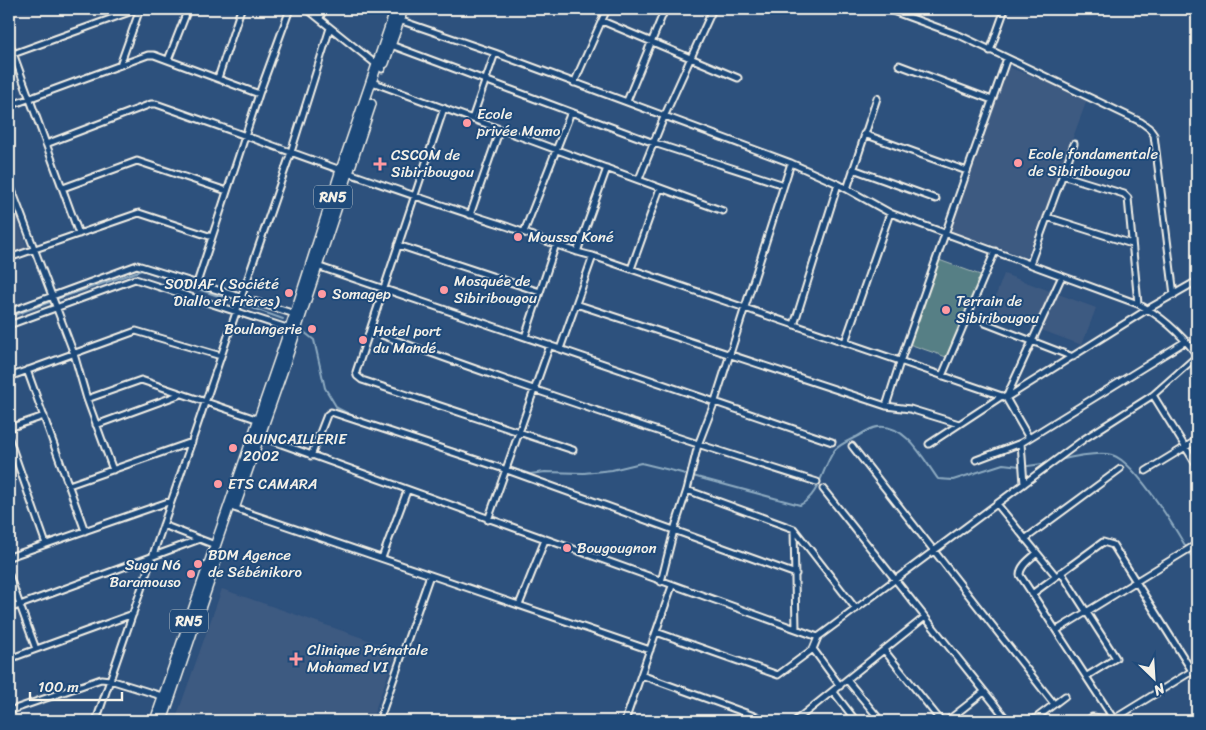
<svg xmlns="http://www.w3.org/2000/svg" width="1206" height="730" font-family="Sriracha,sans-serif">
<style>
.built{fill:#3e5a81}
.green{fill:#577f85;stroke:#a6b8b6}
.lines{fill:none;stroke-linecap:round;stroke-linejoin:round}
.stream{stroke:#8daac0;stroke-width:2}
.minor-casing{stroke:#f4f1e8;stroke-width:9}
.trunk-casing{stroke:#f4f1e8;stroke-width:12}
.minor{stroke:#1f4a7a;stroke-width:5}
.trunk{stroke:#1f4a7a;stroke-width:9}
.poi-dot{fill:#ff9aa2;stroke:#1f4a7a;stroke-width:2}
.labels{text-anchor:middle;stroke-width:4;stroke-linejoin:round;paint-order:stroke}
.shield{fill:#1f4a7a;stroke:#b4bfc7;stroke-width:1}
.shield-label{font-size:14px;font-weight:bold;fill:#f4f1e8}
.poi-label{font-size:15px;fill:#f4f1e8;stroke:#1f4a7a;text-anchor:start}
</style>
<rect width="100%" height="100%" fill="#2d517d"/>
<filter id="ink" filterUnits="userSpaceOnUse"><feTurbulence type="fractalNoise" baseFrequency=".02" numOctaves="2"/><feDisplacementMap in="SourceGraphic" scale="10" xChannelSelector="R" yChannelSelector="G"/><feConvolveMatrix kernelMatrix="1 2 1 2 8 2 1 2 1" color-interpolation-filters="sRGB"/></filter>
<g filter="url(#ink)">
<path class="built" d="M1008 67 1088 97 1028 258 947 229Z
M13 209 27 247 9 254V211Z
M1004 274 1096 308 1082 345 990 311Z
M222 589 397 650 371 721H175Z"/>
<path class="green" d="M939 260 983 276 952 359 909 344Z"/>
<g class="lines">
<path class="stream" d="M57 299 142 270 233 301
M241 304 283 319
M9 317 50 302
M304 332 314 340 325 388 337 408 355 417
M407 434 530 474 545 472 584 473 612 470 641 463 678 472 800 505C820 495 822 468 834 451 838 445 850 440 856 437 863 433 870 428 877 427 906 423 924 460 938 479L953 480 1003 464 1020 466
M1059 460C1072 457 1099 451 1112 455 1137 462 1183 541 1197 566
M1028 466 1049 463"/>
<defs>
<path id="minor" d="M307 9 382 69
M887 9 961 36 1141 122 1149 128 1154 135 1174 295
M320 18 323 9
M399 20 495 53 791 163 838 184 890 213 1138 304C1162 316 1181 334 1197 355
M602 21 738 78
M9 42 79 234
M391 45 654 143 784 185
M990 51 1005 9
M13 54 138 9
M168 60 188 9
M120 65 140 9
M899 65 992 100
M218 78 241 9
M372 82 723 211
M574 83 607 9
M1197 93V97
M627 101 665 9
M9 106 148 55H154L259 94
M444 108 356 372 357 376 362 380 573 450
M472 119 495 53
M864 134 967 171
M46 144 151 104H156C271 144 384 188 500 224 531 234 561 249 593 256L1002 396 1006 398 1029 438
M853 169 936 199
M1062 175 1124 194 1128 198 1138 304
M639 179 664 117 713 9
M9 182 74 354 87 399 113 470
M63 188 137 161 227 191
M847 189 877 98
M9 205 16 202
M470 215 500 129
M1047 217 1132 244
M524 232 571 112
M398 245 540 292
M577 252 607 168
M9 258 139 213 212 237
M1030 264 1074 144
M317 266 832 442
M631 269 660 188
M197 283 259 94 290 9
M576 304 886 406 910 409 959 424
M9 312 137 265 295 314
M985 323 1073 357
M9 325 135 279 290 329
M794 325 838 184
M371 331C518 386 667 435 817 482
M525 337 556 244
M845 342 890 213
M560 349 593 256
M27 370 85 531
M942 376 995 251
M9 377 136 331 221 356
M1153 395 1197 466
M1006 398 1148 309 1197 281
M1006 398 1062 276
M87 399 141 380 259 420
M886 406 900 362 1007 58
M96 425 181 394
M9 428 44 416
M259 436 818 637
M9 439 46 544
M1021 443 1024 484
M929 444 1002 396
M852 446 1054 704
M311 456 327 415 331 412 504 469 796 574
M976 460 1021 443 1186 341
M1146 471 1197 440
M69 485 192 442
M823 489 1008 721
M687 490 794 529 856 609
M997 504 1056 576
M234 508 650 650
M488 520 550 345
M163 525 215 545
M794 530 796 629
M1025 539 1120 469
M1037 553C1030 559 1020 566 1020 575L1115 721
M9 557 171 501
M382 558 407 491
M1061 572 1116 658 1087 676
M9 575 36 649
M661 582 674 530 687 490 698 445 715 401 791 163
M1032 594 1103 542 1113 545 1192 671
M519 605 545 540
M9 609 200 539
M1057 630 1197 544
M656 632 778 675 813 649 818 637 1084 439 1153 395 1197 356
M813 649 840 686
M884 650 941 721
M9 659 133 614
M641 675 768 721
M847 680 881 721
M833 691 856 721
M9 711 101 679 110 680 165 697
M9 720V721
M96 721 291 152 330 28
M379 721 430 575
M625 721 672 586
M795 721 925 617
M947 721 984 692
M1032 721 1065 696
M1087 721 1092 717 1114 719 1197 668"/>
<path id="trunk" d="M384 63 403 9
M235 506 282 372 371 104
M155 721 295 314 341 170 396 9
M162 721 216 561"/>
</defs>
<use href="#minor" class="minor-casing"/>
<use href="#trunk" class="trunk-casing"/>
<use href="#minor" class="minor"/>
<use href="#trunk" class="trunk"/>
</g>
</g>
<g class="poi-dot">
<circle cx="467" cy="123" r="5"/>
<circle cx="1018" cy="163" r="5"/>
<path d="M377.5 156.5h5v5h5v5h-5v5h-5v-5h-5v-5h5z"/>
<circle cx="518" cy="237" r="5"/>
<circle cx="444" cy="290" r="5"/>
<circle cx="289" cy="293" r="5"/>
<circle cx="322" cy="294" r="5"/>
<circle cx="946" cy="310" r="5"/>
<circle cx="312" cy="329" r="5"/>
<circle cx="363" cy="340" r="5"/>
<circle cx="233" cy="448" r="5"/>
<circle cx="218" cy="484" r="5"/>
<circle cx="567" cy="548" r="5"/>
<circle cx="198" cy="564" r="5"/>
<circle cx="191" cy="574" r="5"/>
<path d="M293.5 651.5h5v5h5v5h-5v5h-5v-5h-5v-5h5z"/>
</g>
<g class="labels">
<g class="shield">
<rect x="314" y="185.5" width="38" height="23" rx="4"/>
<rect x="170" y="609.5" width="38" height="23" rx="4"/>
</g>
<g class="shield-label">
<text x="333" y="202">RN5</text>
<text x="189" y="626">RN5</text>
</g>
<g class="poi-label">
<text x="477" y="119">Ecole<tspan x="477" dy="17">privée Momo</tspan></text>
<text x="1028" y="159">Ecole fondamentale<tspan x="1028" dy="17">de Sibiribougou</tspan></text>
<text x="391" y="160">CSCOM de<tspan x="391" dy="17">Sibiribougou</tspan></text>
<text x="528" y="242">Moussa Koné</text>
<text x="454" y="286">Mosquée de<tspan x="454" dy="17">Sibiribougou</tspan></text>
<text x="279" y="289" text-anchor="end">SODIAF ( Société<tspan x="279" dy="17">Diallo et Frères)</tspan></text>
<text x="332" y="299">Somagep</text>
<text x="956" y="306">Terrain de<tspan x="956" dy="17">Sibiribougou</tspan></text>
<text x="302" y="334" text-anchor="end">Boulangerie</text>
<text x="373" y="336">Hotel port<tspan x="373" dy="17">du Mandé</tspan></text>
<text x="243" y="444">QUINCAILLERIE<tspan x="243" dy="17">2002</tspan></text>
<text x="228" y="489">ETS CAMARA</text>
<text x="577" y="553">Bougougnon</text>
<text x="208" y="560">BDM Agence<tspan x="208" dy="17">de Sébénikoro</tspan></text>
<text x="181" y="570" text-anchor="end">Sugu N6<tspan x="181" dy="17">Baramouso</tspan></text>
<text x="307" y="655">Clinique Prénatale<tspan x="307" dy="17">Mohamed VI</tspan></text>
</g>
</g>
<rect width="1206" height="730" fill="none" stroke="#1f4a7a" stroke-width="30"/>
<rect x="15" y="15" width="1176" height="700" fill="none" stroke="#f4f1e8" stroke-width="2" filter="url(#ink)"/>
<g transform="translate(1154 678) rotate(155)" stroke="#1f4a7a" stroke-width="4" paint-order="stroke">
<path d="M0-4L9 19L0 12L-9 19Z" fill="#f4f1e8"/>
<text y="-8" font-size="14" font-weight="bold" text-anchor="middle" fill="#f4f1e8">N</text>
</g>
<path d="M30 692v8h92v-8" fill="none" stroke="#f4f1e8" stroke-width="2.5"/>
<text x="38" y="692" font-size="15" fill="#f4f1e8" stroke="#1f4a7a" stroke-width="4" paint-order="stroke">100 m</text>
</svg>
